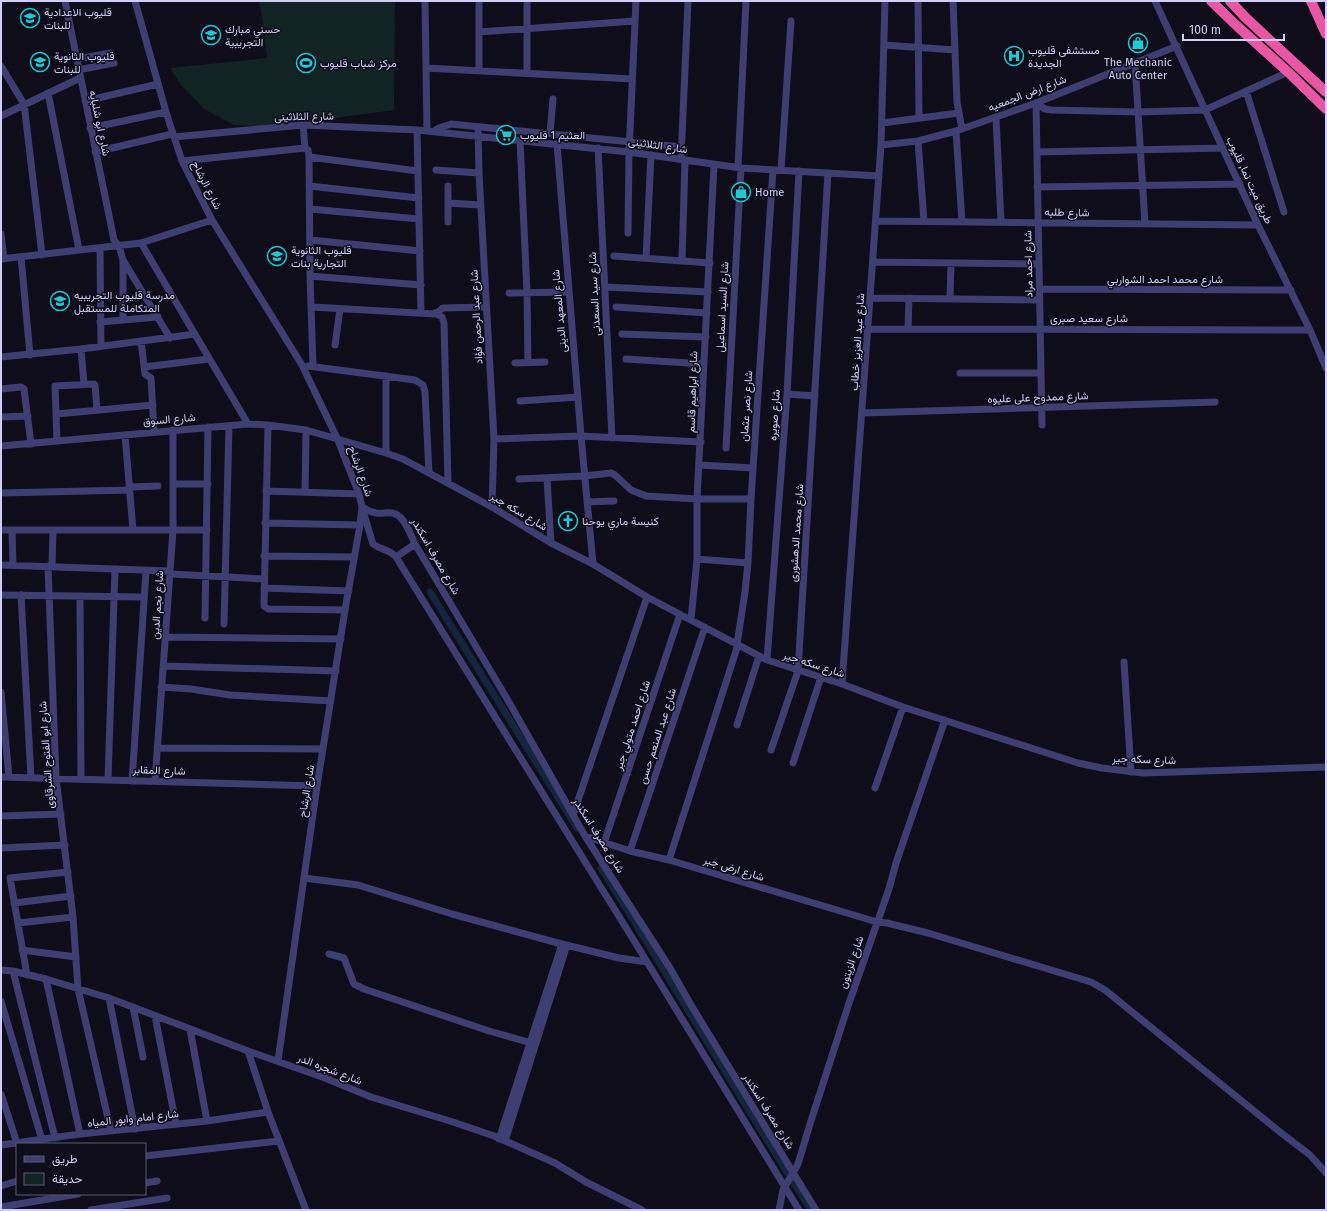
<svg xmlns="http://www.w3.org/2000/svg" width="1327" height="1211" font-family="'Fira Sans',Vazirmatn,sans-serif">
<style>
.park{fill:#112322}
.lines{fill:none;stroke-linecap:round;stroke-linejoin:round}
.canal{stroke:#13263d;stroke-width:7}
.minor{stroke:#3e3e73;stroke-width:7}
.highway{stroke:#e957a4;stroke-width:10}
.labels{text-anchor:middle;stroke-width:3;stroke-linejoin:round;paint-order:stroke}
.poi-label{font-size:11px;fill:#d0cdf8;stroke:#0f0d1a;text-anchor:start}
.street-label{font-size:11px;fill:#d0cdf8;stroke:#0f0d1a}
</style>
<rect width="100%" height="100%" fill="#0f0d1a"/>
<path class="park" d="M259 1H395L394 110 269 127 234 125 204 109 182 86 170 68 267 58 262 17Z"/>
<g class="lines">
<path class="canal" d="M430 592 577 828
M601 868C672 981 739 1097 811 1210"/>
<path class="minor" d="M65 1 114 240 119 246 123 260V320
M135 1 166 112 182 161 212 220 302 365 337 438 359 494 362 507 360 525 345 610 317 786 278 1061
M425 1 427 131
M918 1 919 118
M953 1 957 102 962 129
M1155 1 1258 225 1310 330 1326 368
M479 32 635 21
M884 45 955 50
M76 59 111 53
M1135 63 1145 224
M1 66 24 104 42 255
M426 68 632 79
M78 70 114 63
M479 71V1
M527 73V1
M1246 91 1284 212
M48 93 79 250
M85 101 158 84
M1036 103 1042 425
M1036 103 1045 109 1051 110 1138 112 1205 110 1288 72
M1 116 80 78
M996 118 1001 222
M882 123 959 113
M303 125 305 148
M478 127 479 173 494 439 492 507
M90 128 166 112
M417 130 421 313
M434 131 439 128 451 124 682 147
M956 131 962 222
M550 133 553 99
M174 137 303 125 417 130 629 152 741 168 879 176
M520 140 527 293 528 363
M918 141 924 221
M557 144 581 436 593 564
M881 145 918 141 956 131 1036 103 1177 46
M305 148 308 150 309 155 310 276 313 366
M598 148 612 438
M95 152 172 134
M1037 152 1223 148
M309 157 418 171
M681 159 688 1
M182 161 305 148
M738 167 746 1
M436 170 479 173
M781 170 791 21
M309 186 419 198
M448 186V222
M1037 187 1240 184
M448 203 480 205
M310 209 419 219
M876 221 1258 225
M628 233 629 152 636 1
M1 234 4 259
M310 240 420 251
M141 243 248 424
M100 248 101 346
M614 256 710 263
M21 257 30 355
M646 258 651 155
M1 259 141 243 212 220
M123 260 170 338
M682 261 685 160
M873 262 1039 264
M310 276 421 285
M605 287 708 292
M1040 289 1291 290
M509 293 569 292
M871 298 1040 300
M950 298 951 263
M312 307 435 314 443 308 486 307
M616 307 707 313
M435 313 442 317 444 323 448 483
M100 322 158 317
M868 329 1310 330
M908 329 909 298
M622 334 706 337
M141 341 145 374 151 378 154 432
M335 345 340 309
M81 349 84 384
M1 357 81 349 195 334
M626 359 704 364
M515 363 545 362
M308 366 415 380 423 385 425 392 429 473
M144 367 209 359
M960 373H1041
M386 376V453
M1 389 21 387 24 389 31 444
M787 394 815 396
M520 401 578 397
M862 413 1215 402
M56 414 153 405
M1 417 28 416
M268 425 264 606 268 609 345 610
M125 435 133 530
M494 439 581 436 701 442
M57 441 55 386 94 384 95 385 97 410
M1 446 248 424 268 425 306 430 386 453 403 459 492 507 551 543 593 564 647 597 767 660 842 684 903 707 1078 763 1102 768 1143 773 1326 767
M726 448 741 168
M700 465 753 468
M547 478 551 543
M519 479 584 476 611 473 615 475 631 490 646 496 697 499H751
M173 484H208
M129 487 158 486
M266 491 359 494
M305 492 306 430
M1 493 130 490
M587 502 614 501
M362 507C367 510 371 512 376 513 385 514 393 510 400 517 407 523 411 536 415 544L506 697 585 836 670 968 691 1005 816 1210
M363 511 373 544C381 550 389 549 396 557L633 939 799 1210
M265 523 360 525
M1 530H207
M12 530 13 565
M264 556 354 557
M396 557 415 544
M697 559 748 563
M1 565 170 571
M48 566 56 778 73 917 78 989 111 1131
M52 566 53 530
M170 574 264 579
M264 588 349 591
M1 595 144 597
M21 595 31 778
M80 596 81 779
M205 618 208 427
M691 620 697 559V499L714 165
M224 624 229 426
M166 637 341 639
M767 660 787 394 799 171
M1124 662 1131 772
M164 666 336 671
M842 684 881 145 885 1
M161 687 191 689 230 695 331 701
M1 692 9 777
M737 725 759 656
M157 748 323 749
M771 750 798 671 828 173
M793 763 821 677
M1 777 317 786
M108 780 115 569
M132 781 146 571
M155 781 173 530V430
M875 788 903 707
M573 815 647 597
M1 816 61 814
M585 836 630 851 669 860 877 922 887 923 928 933 1091 982 1105 990 1280 1132 1310 1155 1326 1173
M604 843 680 614
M1 848 65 845
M630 851 705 627
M669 860 736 651 745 592 748 563 751 499 773 170
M304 878 358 885 452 914 558 943 619 958 647 962
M14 903 71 896
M18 923 73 917
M22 950 76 957
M329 954 344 958 354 984 364 989 489 1031 535 1044
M1 970 13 971 46 979 109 998 248 1051 325 1078 371 1097 453 1122 494 1136 555 1163 586 1182 642 1210
M13 971 55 1138
M27 975 10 878 68 872
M46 979 80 1134
M109 998 135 1129
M1 1001 42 1140
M133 1007 143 1057
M155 1016 176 1124
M190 1029 207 1121
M248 1051 268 1112 306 1210
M1 1094 17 1143
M499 1139 562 944
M505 1141 567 945
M1 1145 80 1134 207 1121 268 1112
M145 1156 279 1141
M145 1183 157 1181
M1 1186 17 1181
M1 1207 78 1194
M91 1210 167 1198
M779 1210 783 1190 798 1164 810 1124 849 1003 889 889 896 863 945 720"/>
<path class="highway" d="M1211 1 1237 26 1288 72 1326 109
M1230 1 1246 18 1326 92
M1311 1 1326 34"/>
</g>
<defs>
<symbol id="school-ring" viewBox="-11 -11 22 22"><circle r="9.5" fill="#0f0d1a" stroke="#1ccbd5" stroke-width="1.5"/><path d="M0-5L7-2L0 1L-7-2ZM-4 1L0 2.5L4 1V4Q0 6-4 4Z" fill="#1ccbd5"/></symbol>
<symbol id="shop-ring" viewBox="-11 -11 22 22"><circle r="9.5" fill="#0f0d1a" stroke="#1ccbd5" stroke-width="1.5"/><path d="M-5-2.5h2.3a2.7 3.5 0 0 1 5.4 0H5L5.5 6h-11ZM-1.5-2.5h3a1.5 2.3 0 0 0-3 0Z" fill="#1ccbd5"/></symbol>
<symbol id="hospital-ring" viewBox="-11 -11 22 22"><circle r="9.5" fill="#0f0d1a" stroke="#1ccbd5" stroke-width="1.5"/><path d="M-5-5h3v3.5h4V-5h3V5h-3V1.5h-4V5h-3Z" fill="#1ccbd5"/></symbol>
<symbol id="stadium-ring" viewBox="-11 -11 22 22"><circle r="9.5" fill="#0f0d1a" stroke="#1ccbd5" stroke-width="1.5"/><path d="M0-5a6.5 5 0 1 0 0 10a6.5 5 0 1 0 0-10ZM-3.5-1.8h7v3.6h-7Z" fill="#1ccbd5"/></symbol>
<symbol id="supermarket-ring" viewBox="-11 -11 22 22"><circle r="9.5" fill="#0f0d1a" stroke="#1ccbd5" stroke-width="1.5"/><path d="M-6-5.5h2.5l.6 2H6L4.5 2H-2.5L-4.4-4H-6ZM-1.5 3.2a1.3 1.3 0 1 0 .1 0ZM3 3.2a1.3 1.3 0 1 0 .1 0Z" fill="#1ccbd5"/></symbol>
<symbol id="church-ring" viewBox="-11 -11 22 22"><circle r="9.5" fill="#0f0d1a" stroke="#1ccbd5" stroke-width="1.5"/><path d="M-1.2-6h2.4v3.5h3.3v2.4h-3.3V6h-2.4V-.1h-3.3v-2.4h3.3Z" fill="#1ccbd5"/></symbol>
</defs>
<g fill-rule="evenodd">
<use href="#school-ring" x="19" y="7" width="22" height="22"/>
<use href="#school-ring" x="200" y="24" width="22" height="22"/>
<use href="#shop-ring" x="1127" y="32" width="22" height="22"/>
<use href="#hospital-ring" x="1003" y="45" width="22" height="22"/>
<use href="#school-ring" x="29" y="51" width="22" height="22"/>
<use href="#stadium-ring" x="295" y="52" width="22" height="22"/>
<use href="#supermarket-ring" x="495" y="124" width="22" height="22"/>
<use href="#shop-ring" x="730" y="181" width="22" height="22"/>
<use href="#school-ring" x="266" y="245" width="22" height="22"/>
<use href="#school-ring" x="49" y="290" width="22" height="22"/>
<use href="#church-ring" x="557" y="510" width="22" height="22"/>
</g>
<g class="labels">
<g class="poi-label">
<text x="44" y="16">قليوب الاعدادية<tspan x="44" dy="13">للبنات</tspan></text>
<text x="225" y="33">حسني مبارك<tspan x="225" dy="13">التجريبية</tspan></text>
<text x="1028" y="54">مستشفى قليوب<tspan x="1028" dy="13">الجديدة</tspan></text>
<text x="54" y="60">قليوب الثانوية<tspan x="54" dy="13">للبنات</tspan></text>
<text x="1138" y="66" text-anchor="middle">The Mechanic<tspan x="1138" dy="13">Auto Center</tspan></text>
<text x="320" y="67">مركز شباب قليوب</text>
<text x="520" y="139">العثيم 1 قليوب</text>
<text x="755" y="196">Home</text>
<text x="291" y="254">قليوب الثانوية<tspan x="291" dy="13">التجارية بنات</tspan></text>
<text x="74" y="299">مدرسة قليوب التجريبيه<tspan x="74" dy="13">المتكاملة للمستقبل</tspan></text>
<text x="582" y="525">كنيسة ماري يوحنا</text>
</g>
<g class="street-label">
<text transform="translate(1027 93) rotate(-21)" y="4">شارع ارض الجمعيه</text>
<text transform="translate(304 116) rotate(-1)" y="4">شارع الثلاثينى</text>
<text transform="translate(100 123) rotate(78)" y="4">شارع ابو شلبايه</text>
<text transform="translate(658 145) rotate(8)" y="4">شارع الثلاثينى</text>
<text transform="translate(1250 180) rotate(65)" y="4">طريق ميت نما, قليوب</text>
<text transform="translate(207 185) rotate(63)" y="4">شارع الرشاح</text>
<text transform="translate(1067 212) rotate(1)" y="4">شارع طلبه</text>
<text transform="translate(1028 264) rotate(-91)" y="4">شارع احمد مراد</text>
<text x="1165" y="283">شارع محمد احمد الشواربي</text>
<text transform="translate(594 294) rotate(-93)" y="4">شارع سيد السعدنى</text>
<text transform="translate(722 307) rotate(-87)" y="4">شارع السيد اسماعيل</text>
<text transform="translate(559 311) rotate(-95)" y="4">شارع المعهد الدينى</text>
<text transform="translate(476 317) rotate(-93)" y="4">شارع عبد الرحمن فؤاد</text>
<text x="1089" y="322">شارع سعيد صبرى</text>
<text transform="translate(857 342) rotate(-86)" y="4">شارع عبد العزيز خطاب</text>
<text transform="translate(692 392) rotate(-88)" y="4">شارع ابراهيم قاسم</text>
<text transform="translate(1038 397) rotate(-2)" y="4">شارع ممدوح على عليوه</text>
<text transform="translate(746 406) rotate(-86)" y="4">شارع نصر عثمان</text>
<text transform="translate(774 415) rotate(-86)" y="4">شارع صويره</text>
<text transform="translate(169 419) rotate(-5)" y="4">شارع السوق</text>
<text transform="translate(361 471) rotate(70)" y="4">شارع الرشاح</text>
<text transform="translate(519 511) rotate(31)" y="4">شارع سكه جير</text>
<text transform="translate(796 533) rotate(-86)" y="4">شارع محمد الدهشورى</text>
<text transform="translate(436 556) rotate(60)" y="4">شارع مصرف اسكندر</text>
<text transform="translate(157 605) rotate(-86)" y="4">شارع نجم الدين</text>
<text transform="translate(814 664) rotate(18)" y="4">شارع سكه جير</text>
<text transform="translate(632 725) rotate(-72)" y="4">شارع احمد متولي جبر</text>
<text transform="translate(657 736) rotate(-72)" y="4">شارع عبد المنعم حسن</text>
<text transform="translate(46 755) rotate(-94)" y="4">شارع ابو الفتوح الشرقاوى</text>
<text transform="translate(1144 759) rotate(2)" y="4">شارع سكه جير</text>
<text transform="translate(159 770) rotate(2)" y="4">شارع المقابر</text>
<text transform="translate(306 791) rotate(-81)" y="4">شارع الرشاح</text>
<text transform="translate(599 835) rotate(58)" y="4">شارع مصرف اسكندر</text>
<text transform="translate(734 868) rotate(17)" y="4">شارع ارض جبر</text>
<text transform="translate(851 962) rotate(-71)" y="4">شارع الزيتون</text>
<text transform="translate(330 1069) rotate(21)" y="4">شارع شجره الدر</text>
<text transform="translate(769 1111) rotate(58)" y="4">شارع مصرف اسكندر</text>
<text transform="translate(133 1118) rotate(-6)" y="4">شارع امام وابور المياه</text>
</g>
</g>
<rect width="1327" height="1211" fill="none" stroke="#d0cdf8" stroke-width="4"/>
<rect x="16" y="1143" width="130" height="52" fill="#0f0d1a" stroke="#5c5a73"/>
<rect x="24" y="1156" width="20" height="6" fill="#3e3e73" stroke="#5c5a73"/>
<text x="52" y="1163" font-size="12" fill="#d0cdf8">طريق</text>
<rect x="24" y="1173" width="20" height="12" fill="#112322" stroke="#5c5a73"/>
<text x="52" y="1183" font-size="12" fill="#d0cdf8">حديقة</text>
<path d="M1183 34v6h101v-6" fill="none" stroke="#d0cdf8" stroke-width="2"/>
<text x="1189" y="34" font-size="12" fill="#d0cdf8" stroke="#0f0d1a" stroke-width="3" paint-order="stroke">100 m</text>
</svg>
